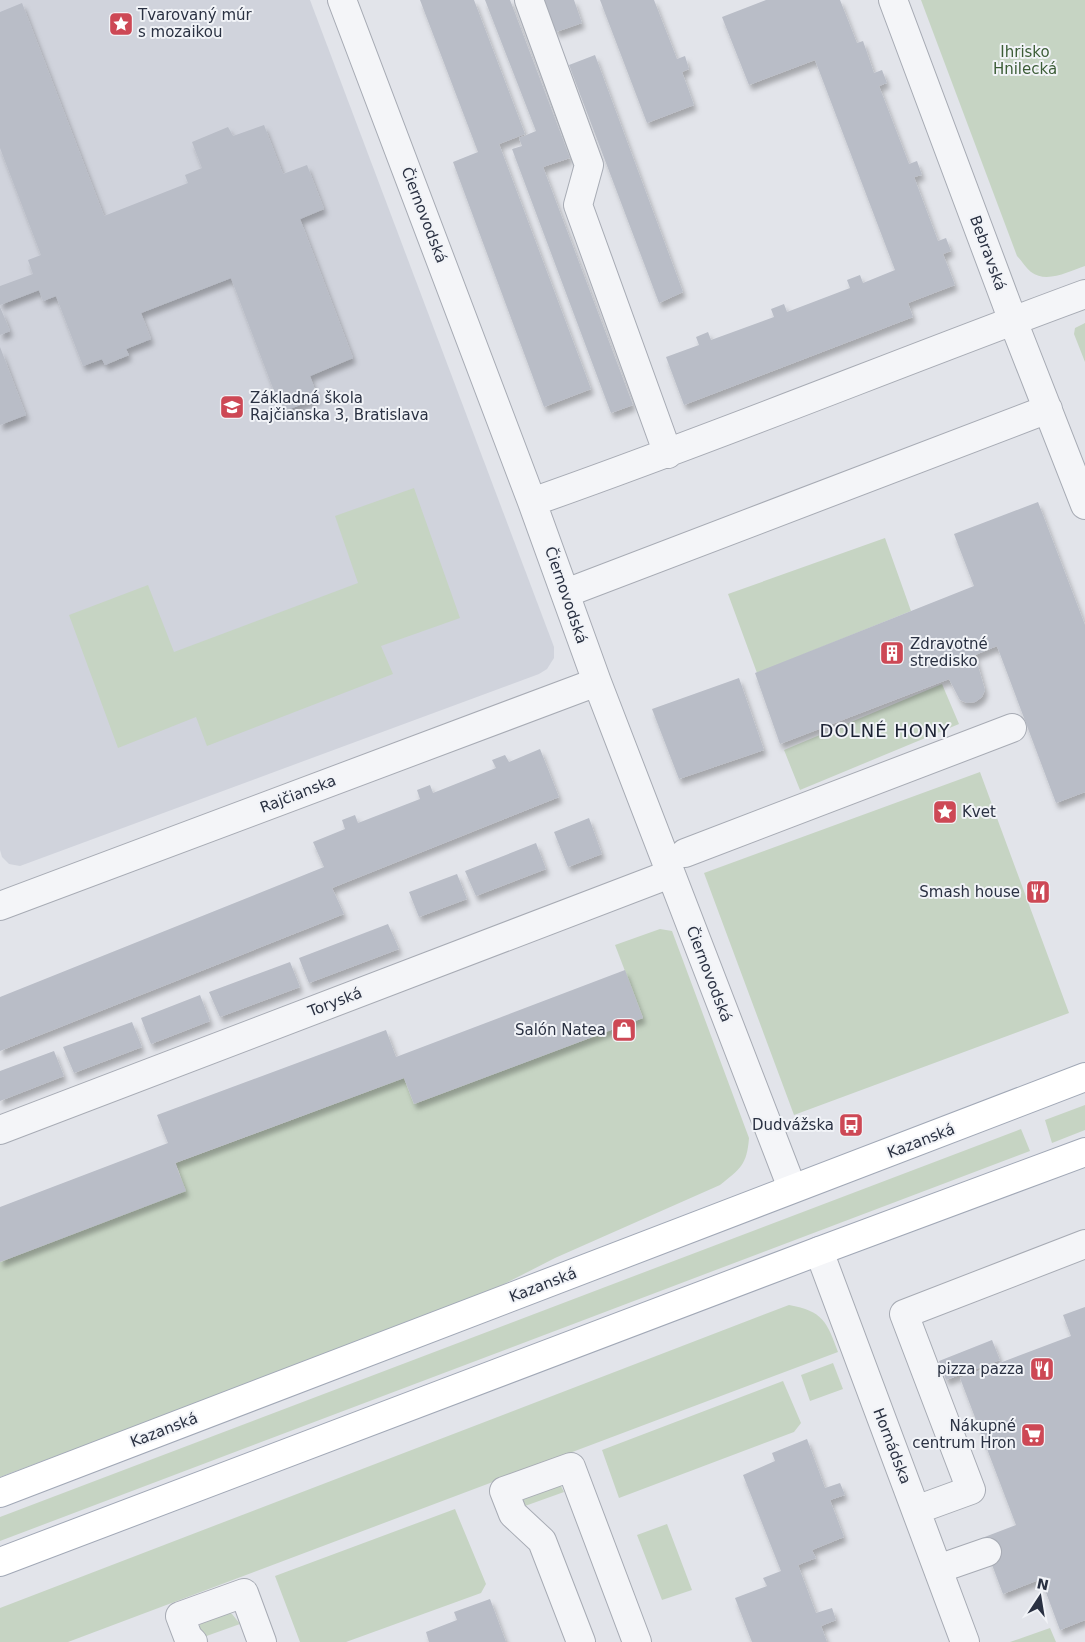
<svg xmlns="http://www.w3.org/2000/svg" width="1085" height="1642" font-family="'DejaVu Sans',sans-serif">
<style>
.built{fill:#d0d3dc}
.green{fill:#c6d4c3}
.building{fill:#b9bdc7;filter:url(#shadow)}
.lines{fill:none;stroke-linecap:round;stroke-linejoin:round}
.minor-casing{stroke:#a7abb4;stroke-width:30}
.major-casing{stroke:#a1a8b6;stroke-width:30}
.minor{stroke:#f4f5f8;stroke-width:28}
.major{stroke:#fff;stroke-width:28}
.labels{text-anchor:middle;stroke-width:4;stroke-linejoin:round;paint-order:stroke}
.poi-label{font-size:15px;fill:#2a3142;stroke:#f1f3f7;text-anchor:end}
.park-label{font-size:15px;fill:#3c5d37;stroke:#f1f3f7}
.street-label{font-size:15px;fill:#2a3142;stroke:#f1f3f7}
.quarter-label{font-size:18px;letter-spacing:1px;fill:#1c2233;stroke:#f1f3f7}
</style>
<defs>
<filter id="shadow"><feDropShadow dx="3" dy="5.5" stdDeviation="2.5" flood-color="#0004"/></filter>
</defs>
<rect width="100%" height="100%" fill="#e2e4ea"/>
<path class="built" d="M0 0H310L554 647V658L547 669 539 674 20 866 9 864 2 857 0 850Z"/>
<path class="green" d="M921 0H1085V266C1069 271 1047 284 1031 272 1026 268 1022 261 1017 256Z
M1085 323V362L1074 334 1075 328Z
M414 488 460 618 381 646 393 674 207 746 196 717 118 748 69 615 148 585 174 652 358 583 335 516Z
M885 538 911 611 757 673 728 594Z
M942 684 959 724 800 790 784 750Z
M980 772 1069 1013 794 1115 704 873Z
M660 929 672 931 749 1138C747 1165 740 1169 720 1185L555 1258 475 1299 0 1477V1262L185 1191 176 1163 404 1078 414 1104 643 1018 615 945Z
M1085 1105V1130L1052 1143 1045 1120Z
M1021 1129 1030 1151 0 1541V1517Z
M789 1305C823 1311 827 1322 838 1352L68 1642H0V1608Z
M833 1363 843 1389 810 1401 801 1375Z
M783 1381 801 1423 794 1432 619 1498 602 1450Z
M557 1483 561 1486 564 1492 525 1506 523 1502 526 1490Z
M455 1509 486 1584 481 1593 346 1642H300L275 1576Z
M667 1524 692 1590 662 1600 637 1535Z
M224 1611 232 1614 240 1624 201 1638 199 1631 201 1619Z
M1050 1628 1056 1642H1010Z"/>
<path class="building" d="M420 0H474L525 134 499 144 591 389 544 407 453 162 478 152Z
M485 0H510L570 158 543 167 633 405 611 413 512 149 522 146 519 138 536 131Z
M544 0H574L582 23 556 32Z
M600 0H654L677 59 685 56 689 69 682 72 694 105 647 123Z
M766 0H840L857 43 863 41 874 73 882 70 887 83 879 86 909 164 917 161 922 175 914 177 938 241 946 238 951 251 943 254 955 285 908 303 913 317 684 405 666 357 699 345 696 337 708 332 711 340 774 317 771 309 784 304 787 312 850 288 847 280 860 275 863 283 895 270 815 60 749 85 722 17Z
M22 3 104 216 188 183 185 175 202 168 192 142 228 127 233 136 264 125 283 174 307 165 324 209 300 219 353 358 310 376 318 398 282 412 231 278 141 313 151 339 126 349 129 355 105 365 102 359 83 366 56 296 43 301 39 290 0 305V286L33 274 28 260 41 255 0 148V12Z
M595 55 683 292 659 303 569 65Z
M0 307 10 331 0 335Z
M0 347 26 415 0 425Z
M1038 502 1085 625V792L1056 803 997 646 975 655 985 690 982 697 975 702 967 703 960 700 949 679 780 744 755 673 974 586 954 534Z
M739 678 764 750 679 779 652 709Z
M540 749 559 797 332 888 344 914 0 1051V997L324 867 313 842 345 829 342 820 355 815 358 823 420 799 417 790 430 785 433 793 496 768 492 760 505 755 509 762Z
M589 818 602 854 568 867 554 832Z
M536 843 546 869 476 896 465 871Z
M457 874 467 899 419 917 409 892Z
M388 924 399 949 309 983 299 958Z
M290 962 300 987 220 1017 209 992Z
M625 970 643 1018 414 1104 404 1078 175 1163 186 1191 0 1262V1207L168 1143 157 1115 386 1030 396 1057Z
M200 995 210 1021 151 1044 141 1018Z
M132 1022 142 1047 74 1073 63 1047Z
M54 1051 64 1076 0 1101V1071Z
M1085 1307V1620L1060 1630 1041 1579 1003 1594 982 1538 1016 1525 960 1378 1071 1336 1063 1315Z
M992 1340 1000 1360 946 1380 939 1361Z
M807 1439 825 1488 840 1483 845 1495 830 1500 844 1537 812 1550 816 1558 798 1565 816 1613 832 1608 836 1620 821 1626 827 1642H752L735 1598 767 1586 763 1578 781 1571 743 1475 775 1461 772 1453Z
M490 1599 506 1642H429L426 1632 457 1620 454 1612Z"/>
<g class="lines">
<defs>
<path id="minor" d="M342 0 532 502 597 682 792 1188
M529 0 589 165 578 205 668 454
M893 0 1013 321 1085 505
M532 502C718 437 900 362 1085 294
M566 593 1048 409
M685 853 1012 728
M0 906 597 682
M0 1130 670 874
M819 1251 965 1642
M916 1510 971 1490 904 1314 1085 1244
M938 1569 987 1552
M193 1642 188 1637 180 1616 244 1593 262 1642
M581 1642 542 1541 513 1514 504 1491 571 1467 637 1642"/>
<path id="major" d="M0 1493 1085 1077
M0 1562 819 1251 1085 1152"/>
</defs>
<use href="#minor" class="minor-casing"/>
<use href="#major" class="major-casing"/>
<use href="#minor" class="minor"/>
<use href="#major" class="major"/>
</g>
<defs>
<symbol id="sight-square" viewBox="-11 -11 22 22"><rect x="-9" y="-9" width="18" height="18" rx="4" fill="#cd4855" stroke="#f1f3f7"/><path d="M0-6L1.8-2.2L6-1.7L2.9 1.2L3.7 5.4L0 3.3L-3.7 5.4L-2.9 1.2L-6-1.7L-1.8-2.2Z" fill="#fff"/></symbol>
<symbol id="school-square" viewBox="-11 -11 22 22"><rect x="-9" y="-9" width="18" height="18" rx="4" fill="#cd4855" stroke="#f1f3f7"/><path d="M0-5L7-2L0 1L-7-2ZM-4 1L0 2.5L4 1V4Q0 6-4 4Z" fill="#fff"/></symbol>
<symbol id="building-square" viewBox="-11 -11 22 22"><rect x="-9" y="-9" width="18" height="18" rx="4" fill="#cd4855" stroke="#f1f3f7"/><path d="M-4-6H4V6H1V3H-1V6H-4ZM-2.5-4.3h1.7v1.8h-1.7ZM.8-4.3h1.7v1.8H.8ZM-2.5-1h1.7V.8h-1.7ZM.8-1h1.7V.8H.8Z" fill="#fff"/></symbol>
<symbol id="restaurant-square" viewBox="-11 -11 22 22"><rect x="-9" y="-9" width="18" height="18" rx="4" fill="#cd4855" stroke="#f1f3f7"/><path d="M-5-6h1v4h1v-4h1v4h1v-4h1v5L-1.5 .5V6h-2V.5L-5-1ZM5-6V6H3V1.5H1.5Q1.5-4 5-6Z" fill="#fff"/></symbol>
<symbol id="shop-square" viewBox="-11 -11 22 22"><rect x="-9" y="-9" width="18" height="18" rx="4" fill="#cd4855" stroke="#f1f3f7"/><path d="M-5-2.5h2.3a2.7 3.5 0 0 1 5.4 0H5L5.5 6h-11ZM-1.5-2.5h3a1.5 2.3 0 0 0-3 0Z" fill="#fff"/></symbol>
<symbol id="bus-square" viewBox="-11 -11 22 22"><rect x="-9" y="-9" width="18" height="18" rx="4" fill="#cd4855" stroke="#f1f3f7"/><path d="M-5-6H5V4H4V6H2V4H-2V6H-4V4H-5ZM-3.5-4V0h7V-4ZM-3.5 1.2v1.5H-2V1.2ZM2 1.2v1.5H3.5V1.2Z" fill="#fff"/></symbol>
<symbol id="supermarket-square" viewBox="-11 -11 22 22"><rect x="-9" y="-9" width="18" height="18" rx="4" fill="#cd4855" stroke="#f1f3f7"/><path d="M-6-5.5h2.5l.6 2H6L4.5 2H-2.5L-4.4-4H-6ZM-1.5 3.2a1.3 1.3 0 1 0 .1 0ZM3 3.2a1.3 1.3 0 1 0 .1 0Z" fill="#fff"/></symbol>
</defs>
<g fill-rule="evenodd">
<use href="#sight-square" x="107" y="10" width="28" height="28"/>
<use href="#school-square" x="218" y="393" width="28" height="28"/>
<use href="#building-square" x="878" y="639" width="28" height="28"/>
<use href="#sight-square" x="931" y="798" width="28" height="28"/>
<use href="#restaurant-square" x="1024" y="878" width="28" height="28"/>
<use href="#shop-square" x="610" y="1016" width="28" height="28"/>
<use href="#bus-square" x="837" y="1111" width="28" height="28"/>
<use href="#restaurant-square" x="1028" y="1355" width="28" height="28"/>
<use href="#supermarket-square" x="1019" y="1421" width="28" height="28"/>
</g>
<g class="labels">
<g class="poi-label">
<text x="138" y="20" text-anchor="start">Tvarovaný múr<tspan x="138" dy="17">s mozaikou</tspan></text>
<text x="250" y="403" text-anchor="start">Základná škola<tspan x="250" dy="17">Rajčianska 3, Bratislava</tspan></text>
<text x="910" y="649" text-anchor="start">Zdravotné<tspan x="910" dy="17">stredisko</tspan></text>
<text x="962" y="817" text-anchor="start">Kvet</text>
<text x="1020" y="897">Smash house</text>
<text x="606" y="1035">Salón Natea</text>
<text x="834" y="1130">Dudvážska</text>
<text x="1024" y="1374">pizza pazza</text>
<text x="1016" y="1431">Nákupné<tspan x="1016" dy="17">centrum Hron</tspan></text>
</g>
<g class="park-label">
<text x="1025" y="57">Ihrisko<tspan x="1025" dy="17">Hnilecká</tspan></text>
</g>
<g class="street-label">
<text transform="translate(424 215) rotate(69)" y="5">Čiernovodská</text>
<text transform="translate(988 253) rotate(70)" y="5">Bebravská</text>
<text transform="translate(566 595) rotate(71)" y="5">Čiernovodská</text>
<text transform="translate(298 794) rotate(-21)" y="5">Rajčianska</text>
<text transform="translate(709 974) rotate(69)" y="5">Čiernovodská</text>
<text transform="translate(335 1002) rotate(-21)" y="5">Toryská</text>
<text transform="translate(921 1141) rotate(-21)" y="5">Kazanská</text>
<text transform="translate(543 1285) rotate(-21)" y="5">Kazanská</text>
<text transform="translate(164 1430) rotate(-21)" y="5">Kazanská</text>
<text transform="translate(892 1446) rotate(69)" y="5">Hornádska</text>
</g>
<g class="quarter-label">
<text x="885" y="737">DOLNÉ HONY</text>
</g>
</g>
<g transform="translate(1040 1597) rotate(12)" stroke="#f1f3f7" stroke-width="4" paint-order="stroke">
<path d="M0-4L9 19L0 12L-9 19Z" fill="#2a3142"/>
<text y="-8" font-size="14" font-weight="bold" text-anchor="middle" fill="#2a3142">N</text>
</g>
</svg>
